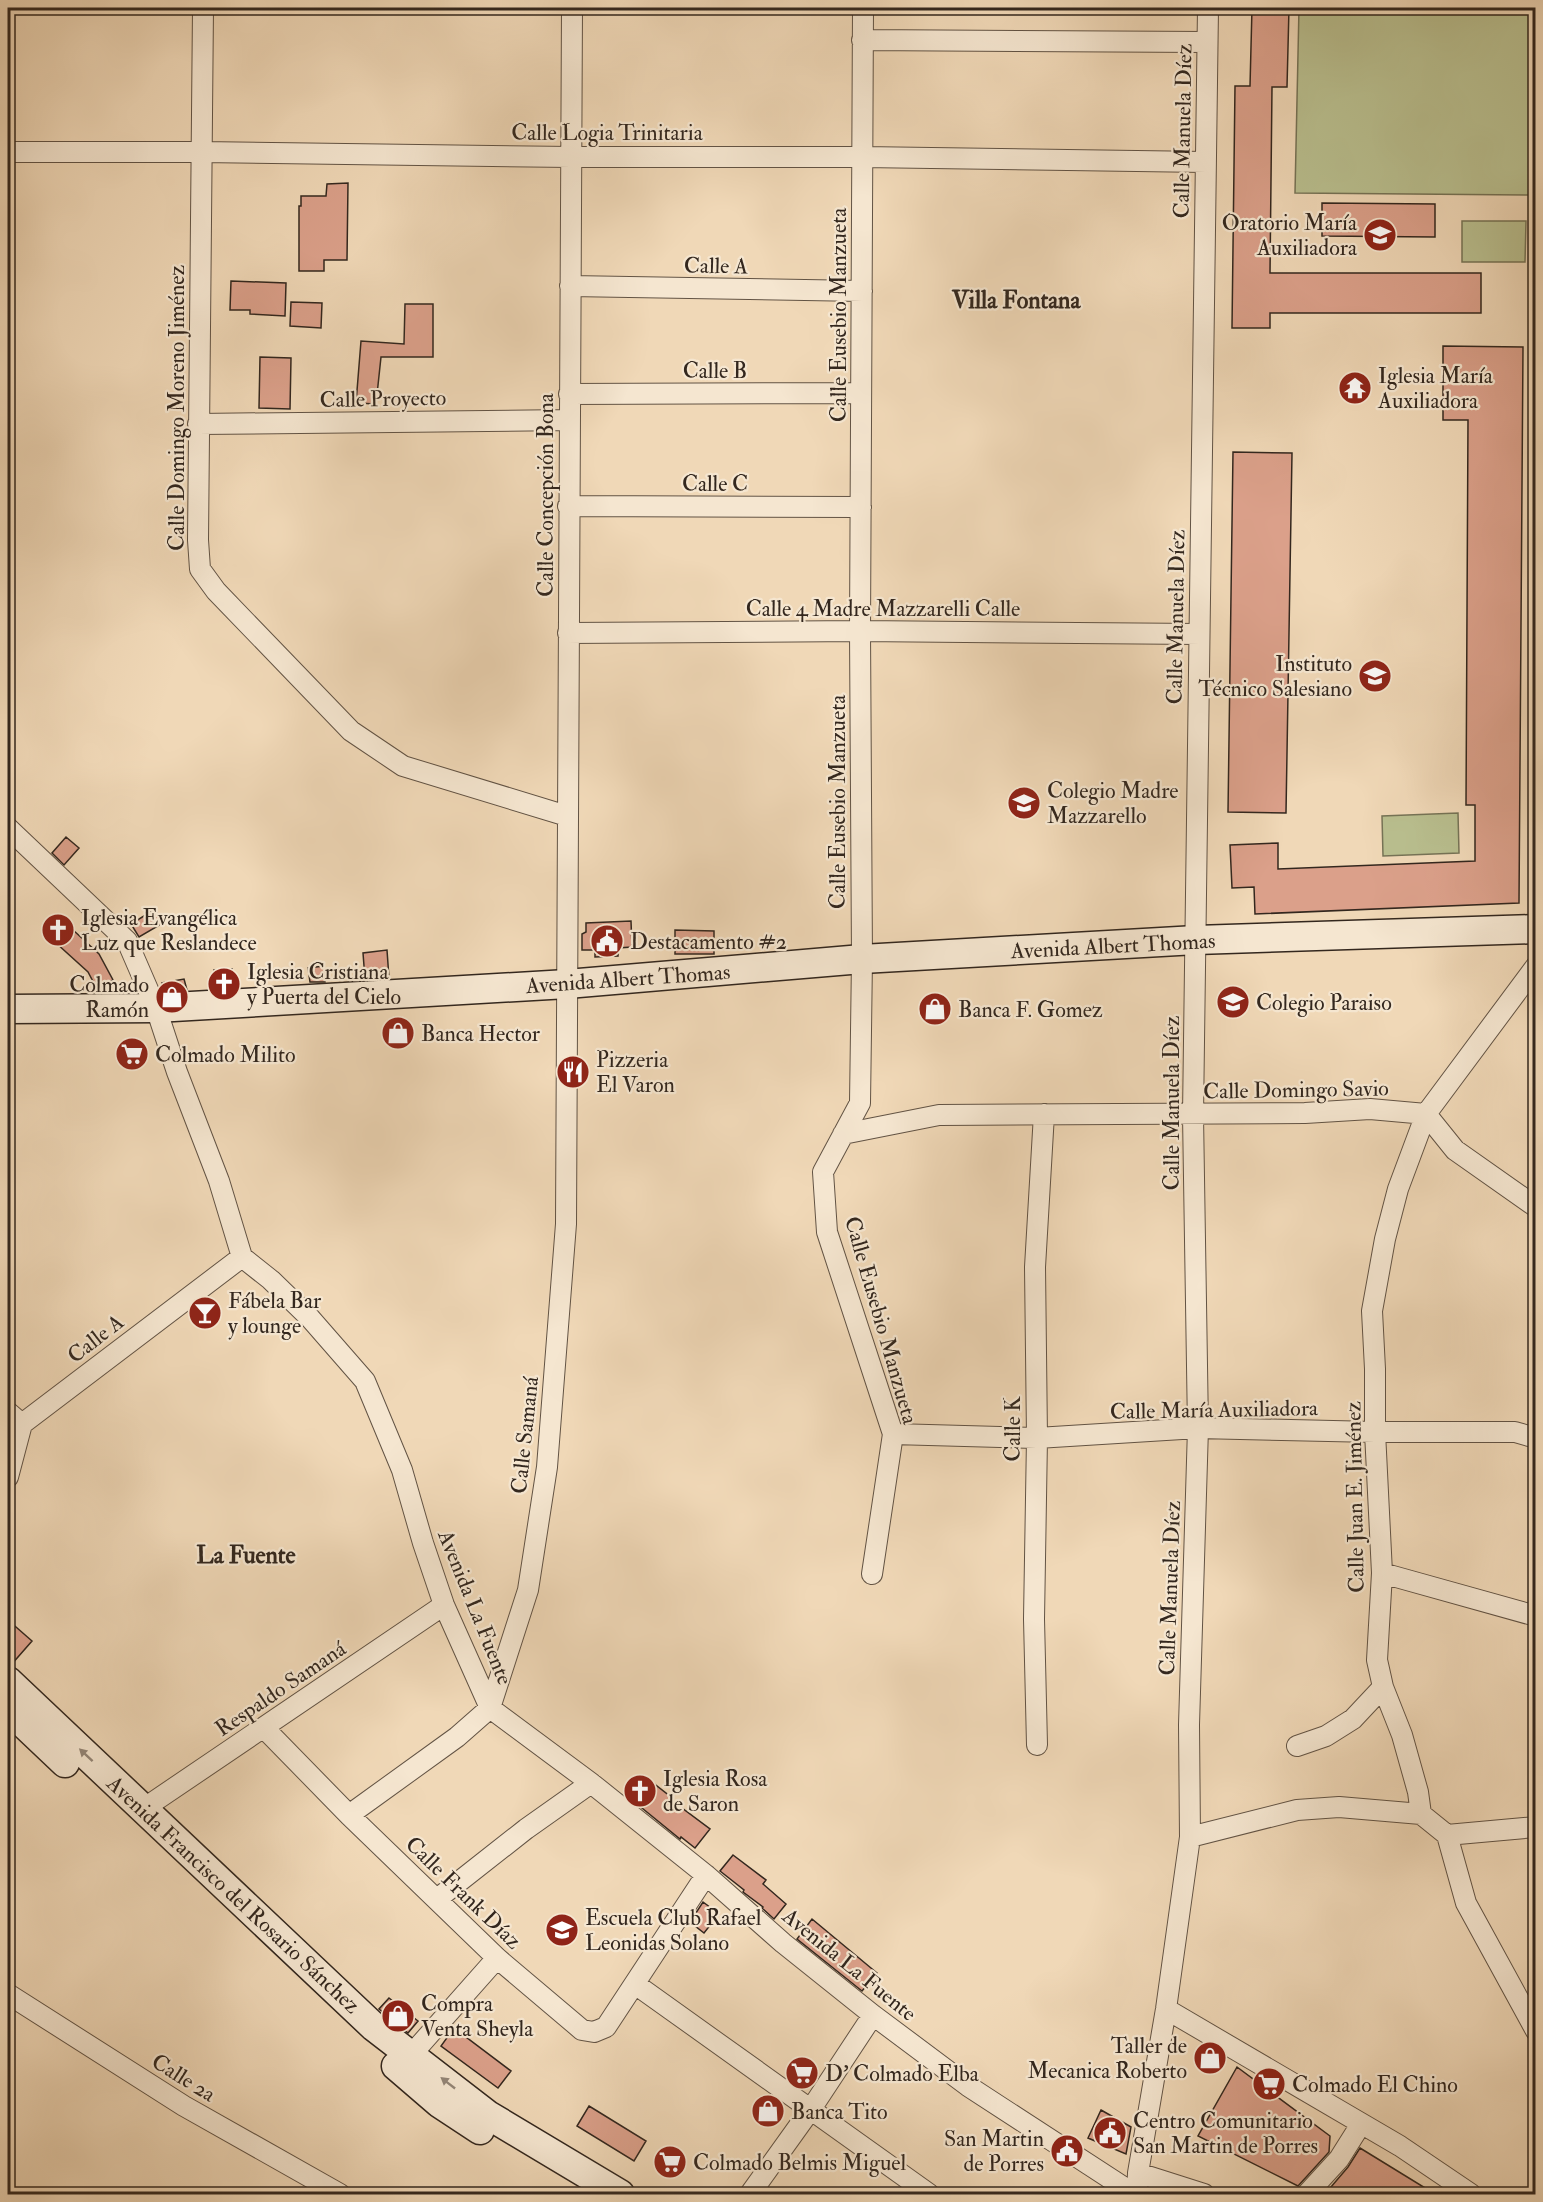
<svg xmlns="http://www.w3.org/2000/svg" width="1543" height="2202" font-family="'IM FELL Double Pica',serif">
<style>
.green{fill:#b9bf8f;stroke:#767356;stroke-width:1.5}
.building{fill:#dba08a;stroke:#33271e;stroke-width:1.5}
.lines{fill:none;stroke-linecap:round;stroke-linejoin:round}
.street-casing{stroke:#625344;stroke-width:22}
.secondary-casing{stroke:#33271e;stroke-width:31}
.street{stroke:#f5e6d0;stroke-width:20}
.secondary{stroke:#f5e6d0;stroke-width:28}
.oneway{fill:#948677}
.labels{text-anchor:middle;stroke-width:4.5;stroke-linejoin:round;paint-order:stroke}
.street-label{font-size:22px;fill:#33271e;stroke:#f5e6d0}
.poi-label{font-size:22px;fill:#33271e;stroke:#f5e6d0;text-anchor:start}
.neighbourhood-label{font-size:24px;font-weight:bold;fill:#33271e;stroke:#f5e6d0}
</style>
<rect width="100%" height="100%" fill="#f0d8b7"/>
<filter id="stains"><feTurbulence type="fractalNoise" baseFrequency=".00333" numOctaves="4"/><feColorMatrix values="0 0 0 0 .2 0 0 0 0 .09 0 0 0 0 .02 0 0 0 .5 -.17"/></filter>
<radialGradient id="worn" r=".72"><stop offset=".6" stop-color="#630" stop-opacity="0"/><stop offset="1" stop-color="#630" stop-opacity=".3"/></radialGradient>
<path class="green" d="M1299 8H1534L1531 195 1295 193Z
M1462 221H1526L1525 262H1462Z
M1458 813 1459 853 1383 856 1382 816Z"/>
<path class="building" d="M1252 8H1289L1287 87H1272L1270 273H1481V313H1270V328H1232L1235 86H1250Z
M348 183 347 260H324V271H299V206H301V196H326L327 184Z
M1322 203 1435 204V237L1322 236Z
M231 281 286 283 285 316 250 314V310H230Z
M291 302 322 303 321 328 290 326Z
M405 304H433V357H381L376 404 356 403 361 341 404 344Z
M1443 346 1523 347 1519 903 1255 914 1254 887 1232 888 1230 845 1278 843V869L1475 861V805H1466L1468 420H1443Z
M260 357 291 358 290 409 259 408Z
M1233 452 1292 453 1286 813 1228 812Z
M66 837 79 848 64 865 52 853Z
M155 909 163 923 139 937 131 924Z
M59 917 99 954 113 980 97 989 88 972 45 933Z
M631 921 632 947 618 948V956L595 957V950H582V934L586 932V923Z
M675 930 714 931V954H675Z
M387 950 389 978 365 979 363 953Z
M324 966 325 982H310L308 968Z
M232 969 233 987 215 988 214 970Z
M184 979 187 990 162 991V983Z
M8 1620 32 1641 11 1665H8Z
M643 1775 671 1797 670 1799 710 1829 695 1848 681 1837 680 1839 626 1795Z
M733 1855 766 1880 763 1884 786 1904 774 1919 762 1908 763 1907 743 1892 744 1890 720 1871Z
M703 1902 719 1914 704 1933 690 1922Z
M812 1919 877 1973 862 1991 797 1939Z
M389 1998 418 2021 408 2033 379 2009Z
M454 2028 511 2071 498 2088 441 2046Z
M1237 2067 1330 2136 1329 2152 1298 2186 1198 2136Z
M589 2106 646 2141 634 2161 577 2126Z
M1101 2110 1131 2127 1126 2154 1088 2138Z
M1360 2148 1435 2194H1325L1348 2167Z"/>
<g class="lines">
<defs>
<path id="street" d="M203 8 198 540 200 569 216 591 351 731 403 766 567 816
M863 8 860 631 862 959 860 1103 823 1172 827 1232 893 1434 872 1574
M862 40 1207 42
M8 152H201L571 157H863L1205 162
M570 286 862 291
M569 394 861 393
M198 424 569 420
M568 506 861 507
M568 633 860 631 1199 634
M8 828 127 941 156 1008 177 1072 219 1181 242 1257 271 1280 310 1318 365 1381 402 1470 423 1543 444 1605 490 1708 591 1783 706 1875 783 1943 873 2015 968 2086 1134 2194
M1536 966 1426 1114 1398 1189 1385 1239 1372 1311 1375 1369V1432L1382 1573 1377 1660 1383 1687 1402 1735 1418 1792 1421 1814 1447 1835 1466 1903 1536 2031
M843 1134 939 1115 1305 1113 1370 1109 1426 1114 1455 1150 1536 1207
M8 1412 22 1424
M893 1434 1037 1438 1198 1428 1375 1432H1515L1536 1438
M8 1477 22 1424 242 1257
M1382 1573 1536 1616
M264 1728 349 1815 497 1958 582 2030 594 2032 606 2027 706 1875
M1037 1745 1034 1619 1037 1438 1035 1267 1044 1114
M1297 1746 1326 1736 1353 1719 1383 1687
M143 1809 444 1605
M349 1815 457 1737 490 1708 528 1590 547 1467 566 1224 572 8
M1447 1835 1536 1827
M1190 1837 1297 1810 1339 1807 1421 1814
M437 1899 526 1829 591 1783
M635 1984 929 2194
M8 1994 184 2106 340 2194
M1166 2009 1400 2146 1471 2194
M411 2055 497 1958
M1138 2173 1204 2194
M750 2194 811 2109 873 2015
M1137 2194 1138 2173 1166 2009 1190 1837 1189 1725 1198 1428 1193 1115 1208 8
M1307 2194 1339 2159 1361 2124"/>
<path id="secondary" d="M8 1009 156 1008 567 984 862 959 1196 940 1536 929
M8 1681 374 2027 488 2115 620 2194
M8 1709 65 1763
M396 2066 439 2103 480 2130"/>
</defs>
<use href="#street" class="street-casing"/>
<use href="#secondary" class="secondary-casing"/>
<use href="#street" class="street"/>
<use href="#secondary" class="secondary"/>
</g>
<defs><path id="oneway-solid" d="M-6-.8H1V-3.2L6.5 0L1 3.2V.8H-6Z" transform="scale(1.5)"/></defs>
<g class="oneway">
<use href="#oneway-solid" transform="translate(86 1755) rotate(-137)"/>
<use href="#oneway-solid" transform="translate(448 2083) rotate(-142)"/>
</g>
<defs>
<symbol id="school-disc" viewBox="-11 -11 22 22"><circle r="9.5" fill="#8f2418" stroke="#f5e6d0"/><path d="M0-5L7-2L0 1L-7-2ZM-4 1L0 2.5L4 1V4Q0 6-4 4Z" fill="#fff"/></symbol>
<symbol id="temple-disc" viewBox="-11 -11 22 22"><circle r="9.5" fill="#8f2418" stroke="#f5e6d0"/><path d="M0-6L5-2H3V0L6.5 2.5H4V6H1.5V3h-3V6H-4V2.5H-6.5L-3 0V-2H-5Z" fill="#fff"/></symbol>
<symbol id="church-disc" viewBox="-11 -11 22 22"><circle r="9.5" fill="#8f2418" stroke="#f5e6d0"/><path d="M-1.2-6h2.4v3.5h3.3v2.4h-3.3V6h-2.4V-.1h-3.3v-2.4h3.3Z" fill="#fff"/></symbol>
<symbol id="civic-disc" viewBox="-11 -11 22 22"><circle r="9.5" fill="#8f2418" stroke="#f5e6d0"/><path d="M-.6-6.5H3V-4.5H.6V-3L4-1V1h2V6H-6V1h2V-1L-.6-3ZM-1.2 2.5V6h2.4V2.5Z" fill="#fff"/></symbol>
<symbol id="shop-disc" viewBox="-11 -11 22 22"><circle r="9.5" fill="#8f2418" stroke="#f5e6d0"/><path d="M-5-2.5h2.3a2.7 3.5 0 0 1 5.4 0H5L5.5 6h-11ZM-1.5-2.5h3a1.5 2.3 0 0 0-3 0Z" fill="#fff"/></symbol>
<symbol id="supermarket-disc" viewBox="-11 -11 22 22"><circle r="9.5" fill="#8f2418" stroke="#f5e6d0"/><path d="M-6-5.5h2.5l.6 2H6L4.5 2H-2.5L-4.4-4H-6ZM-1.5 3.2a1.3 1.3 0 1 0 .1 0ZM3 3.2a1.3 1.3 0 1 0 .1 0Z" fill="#fff"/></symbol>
<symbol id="restaurant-disc" viewBox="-11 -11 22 22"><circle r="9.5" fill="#8f2418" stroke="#f5e6d0"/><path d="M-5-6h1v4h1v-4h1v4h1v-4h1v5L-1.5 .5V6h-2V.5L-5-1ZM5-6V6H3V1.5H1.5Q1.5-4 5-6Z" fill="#fff"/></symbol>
<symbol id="bar-disc" viewBox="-11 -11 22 22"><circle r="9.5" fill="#8f2418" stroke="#f5e6d0"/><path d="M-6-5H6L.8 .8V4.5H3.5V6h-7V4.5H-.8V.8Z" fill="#fff"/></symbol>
</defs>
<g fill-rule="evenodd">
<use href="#school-disc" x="1361" y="216" width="38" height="38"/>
<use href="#temple-disc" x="1336" y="369" width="38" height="38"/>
<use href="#school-disc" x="1356" y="657" width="38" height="38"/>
<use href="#school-disc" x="1005" y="784" width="38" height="38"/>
<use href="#church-disc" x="39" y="911" width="38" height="38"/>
<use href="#civic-disc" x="588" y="922" width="38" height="38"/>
<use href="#church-disc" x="205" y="965" width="38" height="38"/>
<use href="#shop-disc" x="153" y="978" width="38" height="38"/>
<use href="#school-disc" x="1214" y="983" width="38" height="38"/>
<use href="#shop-disc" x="916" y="990" width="38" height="38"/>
<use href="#shop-disc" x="379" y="1014" width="38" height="38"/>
<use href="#supermarket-disc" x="113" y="1035" width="38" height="38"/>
<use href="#restaurant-disc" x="554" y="1053" width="38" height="38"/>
<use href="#bar-disc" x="186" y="1294" width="38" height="38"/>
<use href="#church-disc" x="621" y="1772" width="38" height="38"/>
<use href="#school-disc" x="543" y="1911" width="38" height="38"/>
<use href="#shop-disc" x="379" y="1997" width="38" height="38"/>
<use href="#shop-disc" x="1191" y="2039" width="38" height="38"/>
<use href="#supermarket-disc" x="783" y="2054" width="38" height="38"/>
<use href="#supermarket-disc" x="1250" y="2065" width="38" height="38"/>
<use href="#shop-disc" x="749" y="2092" width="38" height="38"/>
<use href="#civic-disc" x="1091" y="2114" width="38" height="38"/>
<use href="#civic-disc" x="1048" y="2132" width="38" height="38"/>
<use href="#supermarket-disc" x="651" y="2143" width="38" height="38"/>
</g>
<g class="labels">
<g class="street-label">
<text transform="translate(1182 131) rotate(-89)" y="8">Calle Manuela Díez</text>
<text x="607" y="140">Calle Logia Trinitaria</text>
<text transform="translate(716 265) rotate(1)" y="8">Calle A</text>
<text transform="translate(838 315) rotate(-90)" y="8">Calle Eusebio Manzueta</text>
<text x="715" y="378">Calle B</text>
<text transform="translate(383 398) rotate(-1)" y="8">Calle Proyecto</text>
<text transform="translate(176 408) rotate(-90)" y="8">Calle Domingo Moreno Jiménez</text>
<text x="715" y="491">Calle C</text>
<text transform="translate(545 495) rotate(-90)" y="8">Calle Concepción Bona</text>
<text x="883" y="616">Calle 4 Madre Mazzarelli Calle</text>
<text transform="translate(1175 617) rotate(-89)" y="8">Calle Manuela Díez</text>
<text transform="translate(837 802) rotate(-90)" y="8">Calle Eusebio Manzueta</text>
<text transform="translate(1113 945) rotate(-3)" y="8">Avenida Albert Thomas</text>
<text transform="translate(628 978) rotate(-4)" y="8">Avenida Albert Thomas</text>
<text transform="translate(1296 1089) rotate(-1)" y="8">Calle Domingo Savio</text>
<text transform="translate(1171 1103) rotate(-90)" y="8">Calle Manuela Díez</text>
<text transform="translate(882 1320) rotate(74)" y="8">Calle Eusebio Manzueta</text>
<text transform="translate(95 1338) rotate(-38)" y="8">Calle A</text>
<text transform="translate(1214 1409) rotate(-1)" y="8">Calle María Auxiliadora</text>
<text transform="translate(1012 1429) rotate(-90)" y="8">Calle K</text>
<text transform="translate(524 1435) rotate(-84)" y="8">Calle Samaná</text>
<text transform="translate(1354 1497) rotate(-91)" y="8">Calle Juan E. Jiménez</text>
<text transform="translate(1169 1588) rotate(-88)" y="8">Calle Manuela Díez</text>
<text transform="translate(476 1607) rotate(68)" y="8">Avenida La Fuente</text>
<text transform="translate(280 1688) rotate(-34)" y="8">Respaldo Samaná</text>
<text transform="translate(464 1892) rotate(44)" y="8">Calle Frank Díaz</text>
<text transform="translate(234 1894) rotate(43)" y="8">Avenida Francisco del Rosario Sánchez</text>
<text transform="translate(850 1964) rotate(39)" y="8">Avenida La Fuente</text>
<text transform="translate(184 2077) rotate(32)" y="8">Calle 2a</text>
</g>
<g class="poi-label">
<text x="1357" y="230" text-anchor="end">Oratorio María<tspan x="1357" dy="25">Auxiliadora</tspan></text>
<text x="1378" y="383">Iglesia María<tspan x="1378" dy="25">Auxiliadora</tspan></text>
<text x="1352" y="671" text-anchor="end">Instituto<tspan x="1352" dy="25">Técnico Salesiano</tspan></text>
<text x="1047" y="798">Colegio Madre<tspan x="1047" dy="25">Mazzarello</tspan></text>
<text x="81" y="925">Iglesia Evangélica<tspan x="81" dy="25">Luz que Reslandece</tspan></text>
<text x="630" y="949">Destacamento #2</text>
<text x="247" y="979">Iglesia Cristiana<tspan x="247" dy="25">y Puerta del Cielo</tspan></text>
<text x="149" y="992" text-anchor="end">Colmado<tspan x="149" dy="25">Ramón</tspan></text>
<text x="1256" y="1010">Colegio Paraiso</text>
<text x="958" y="1017">Banca F. Gomez</text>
<text x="421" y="1041">Banca Hector</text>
<text x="155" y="1062">Colmado Milito</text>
<text x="596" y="1067">Pizzeria<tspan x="596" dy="25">El Varon</tspan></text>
<text x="228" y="1308">Fábela Bar<tspan x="228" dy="25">y lounge</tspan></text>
<text x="663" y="1786">Iglesia Rosa<tspan x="663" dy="25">de Saron</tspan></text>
<text x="585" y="1925">Escuela Club Rafael<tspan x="585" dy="25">Leonidas Solano</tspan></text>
<text x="421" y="2011">Compra<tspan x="421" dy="25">Venta Sheyla</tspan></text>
<text x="1187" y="2053" text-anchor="end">Taller de<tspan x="1187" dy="25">Mecanica Roberto</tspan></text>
<text x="825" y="2081">D' Colmado Elba</text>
<text x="1292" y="2092">Colmado El Chino</text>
<text x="791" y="2119">Banca Tito</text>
<text x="1133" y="2128">Centro Comunitario<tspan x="1133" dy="25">San Martin de Porres</tspan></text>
<text x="1044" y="2146" text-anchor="end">San Martin<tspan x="1044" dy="25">de Porres</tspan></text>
<text x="693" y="2170">Colmado Belmis Miguel</text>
</g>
<g class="neighbourhood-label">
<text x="1016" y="308">Villa Fontana</text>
<text x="246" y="1563">La Fuente</text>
</g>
</g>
<rect width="1543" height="2202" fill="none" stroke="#f0d8b7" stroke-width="30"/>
<rect x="9" y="9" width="1525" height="2184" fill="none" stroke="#33271e" stroke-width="3"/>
<rect x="15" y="15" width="1513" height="2172" fill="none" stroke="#33271e" stroke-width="1.5"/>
<rect width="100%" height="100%" filter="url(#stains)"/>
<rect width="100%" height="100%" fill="url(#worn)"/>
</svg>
